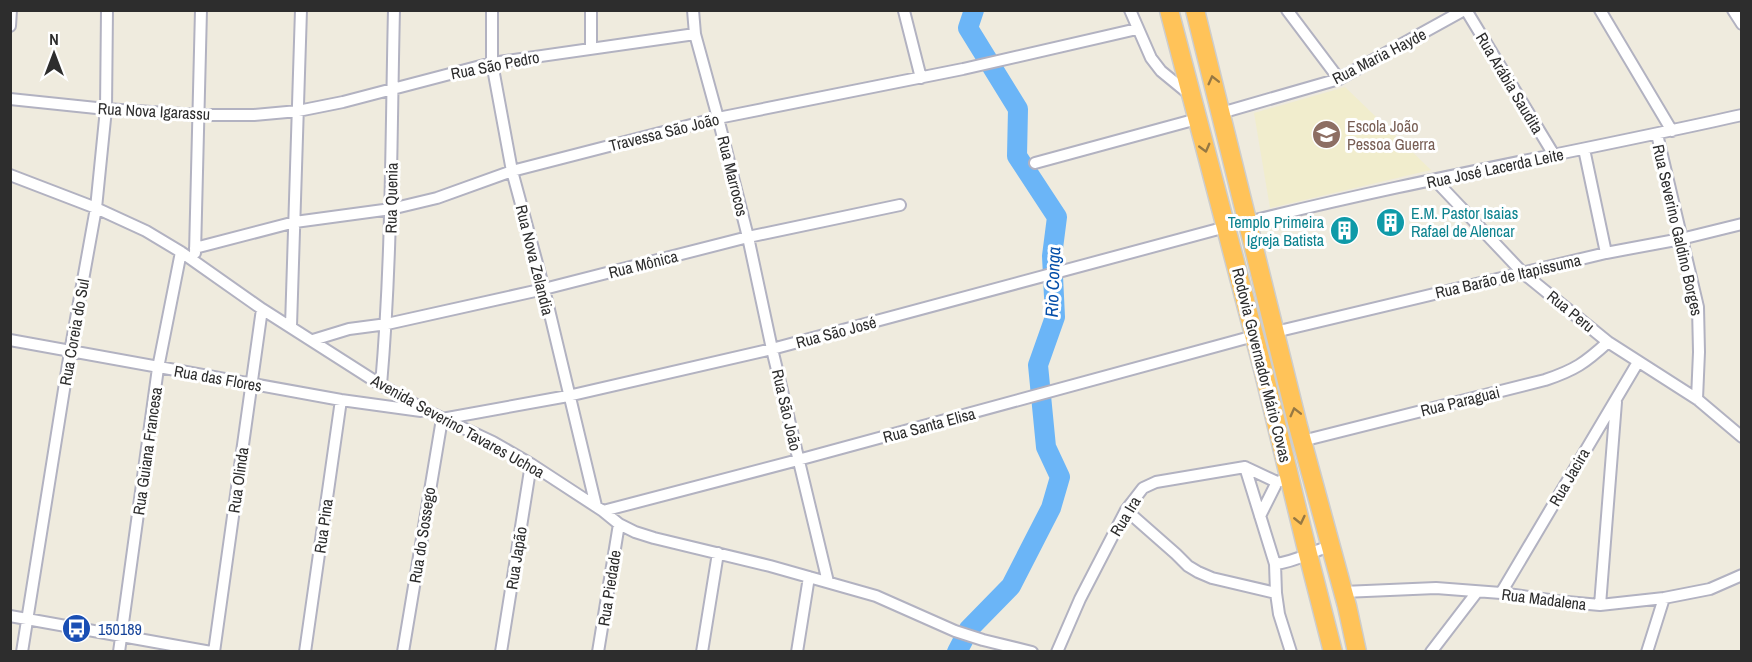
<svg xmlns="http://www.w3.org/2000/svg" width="1752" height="662" font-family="'Archivo Narrow',sans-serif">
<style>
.education{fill:#f1edcd}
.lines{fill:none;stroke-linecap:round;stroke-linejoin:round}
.river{stroke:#6bb5f7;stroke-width:20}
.street-casing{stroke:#b2b2c1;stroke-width:14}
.highway-casing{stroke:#cdcdcd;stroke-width:21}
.street{stroke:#fff;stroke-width:10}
.highway{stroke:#ffc359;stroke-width:18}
.oneway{stroke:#967843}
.labels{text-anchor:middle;stroke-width:6;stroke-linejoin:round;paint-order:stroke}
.street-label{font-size:16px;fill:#2d2d2d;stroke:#fff}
.education-label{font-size:16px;fill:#785e54;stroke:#fff;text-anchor:start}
.culture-label{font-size:16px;fill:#0d838f;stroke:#fff;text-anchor:start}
.transit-label{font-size:16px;fill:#164399;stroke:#fff;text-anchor:start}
.water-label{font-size:18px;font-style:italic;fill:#044ea9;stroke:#fff}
</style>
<rect width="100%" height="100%" fill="#efebde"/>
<path class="education" d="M1345 87 1431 170 1270 208 1254 113Z"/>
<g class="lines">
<path class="river" d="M957 652 969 629 1011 586 1051 508 1060 477 1046 447 1038 365 1055 317 1052 256 1057 217 1017 156 1018 109 968 28 974 10"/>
<defs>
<path id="street" d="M492 10V63L512 171 544 289 596 506
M693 10 695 34 718 118 748 237 772 349 828 582
M1130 10 1151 58 1161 71 1189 94
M1287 10 1339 79
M1466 10 1554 155
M1600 10 1672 131
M1733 10 1742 24
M904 11 921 78
M10 26 11 10
M591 48V10
M10 99 106 109 197 115H254L298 111 343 102 492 63 695 34
M1221 113 1339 79 1464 10
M1657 134 1698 307 1699 352 1697 399
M1584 149 1606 253
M1035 163 1197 119
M10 175 96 208 146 231 181 252 262 309 381 385 427 411 493 442 531 464 603 511 619 524 635 532 654 538 770 566 876 596 955 631 983 640 1032 652
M1435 180 1523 273 1608 342 1697 399 1742 437
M1248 222C1411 181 1577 152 1742 115
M195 248 295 222 391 209 437 198 512 171 718 118 963 69 1137 29
M195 253 201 10
M291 326 301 10
M1275 332 1606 253 1681 239 1742 224
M10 340 341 400 421 411
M313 340 349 329 387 324 544 289 748 237 900 205
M381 385C392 260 391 136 394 10
M1302 441 1545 380C1575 370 1585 363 1608 342
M1245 467 1275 564
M1126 510 1176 554 1188 566 1198 572 1212 578 1276 593 1275 564C1295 562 1311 552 1330 546
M603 511 798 460 1254 336
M1260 516 1277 482
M1343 592 1436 588 1501 593 1556 601 1600 605 1664 598 1710 589 1742 575
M1276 593 1279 614 1291 652
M1501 593 1638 362
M1600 605 1616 402
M10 616 211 652
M22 652 70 352 96 208 106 109 107 10
M119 652 158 368 181 252
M214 652 262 309
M305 652 341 400
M403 652 442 419 568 396 772 349 1226 227
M501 652 531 464
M598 652 619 524
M702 652 718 553
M797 652 809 577
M1057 652 1080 599 1126 510 1143 488 1156 482 1245 467 1277 482 1291 478
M1431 652 1477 592
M1647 652 1664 598"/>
<path id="highway" d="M1169 10 1263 369 1308 554 1333 652
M1195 10 1298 426 1347 606 1357 652"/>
</defs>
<use href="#street" class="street-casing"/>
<use href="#highway" class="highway-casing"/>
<use href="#street" class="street"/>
<use href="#highway" class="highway"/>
</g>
<defs><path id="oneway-chevron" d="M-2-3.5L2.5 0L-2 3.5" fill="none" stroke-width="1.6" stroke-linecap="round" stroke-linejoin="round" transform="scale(1.5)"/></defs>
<g class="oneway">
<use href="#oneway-chevron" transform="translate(1213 80) rotate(-104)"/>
<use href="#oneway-chevron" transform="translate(1205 148) rotate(75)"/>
<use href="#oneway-chevron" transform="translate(1295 412) rotate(-104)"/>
<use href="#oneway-chevron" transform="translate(1300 520) rotate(77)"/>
</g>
<defs>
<symbol id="school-disc" viewBox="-11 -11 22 22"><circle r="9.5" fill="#8d6e63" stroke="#fff"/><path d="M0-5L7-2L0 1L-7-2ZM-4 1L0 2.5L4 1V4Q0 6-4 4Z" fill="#fff"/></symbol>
<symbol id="building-disc" viewBox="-11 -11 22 22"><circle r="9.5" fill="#0f9aa8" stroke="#fff"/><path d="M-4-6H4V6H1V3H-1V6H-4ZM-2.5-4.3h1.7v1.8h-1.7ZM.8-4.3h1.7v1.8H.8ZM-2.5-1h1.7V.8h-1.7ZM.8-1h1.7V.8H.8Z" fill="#fff"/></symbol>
<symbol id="bus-disc" viewBox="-11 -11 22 22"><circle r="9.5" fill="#1a4fb4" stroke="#fff"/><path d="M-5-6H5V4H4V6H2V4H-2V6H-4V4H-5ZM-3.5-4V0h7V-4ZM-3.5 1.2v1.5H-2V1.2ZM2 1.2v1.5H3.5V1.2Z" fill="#fff"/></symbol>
</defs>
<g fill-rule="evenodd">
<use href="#school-disc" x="1310" y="118" width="33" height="33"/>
<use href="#building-disc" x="1374" y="206" width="33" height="33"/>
<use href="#building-disc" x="1328" y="214" width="33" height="33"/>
<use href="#bus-disc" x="60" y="612" width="33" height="33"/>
</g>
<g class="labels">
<g class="street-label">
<text transform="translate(1379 56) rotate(-27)" y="6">Rua Maria Hayde</text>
<text transform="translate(495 65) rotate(-11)" y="6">Rua São Pedro</text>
<text transform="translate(1510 83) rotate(59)" y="6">Rua Arábia Saudita</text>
<text transform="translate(154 111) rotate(3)" y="6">Rua Nova Igarassu</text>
<text transform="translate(664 132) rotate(-14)" y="6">Travessa São João</text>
<text transform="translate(1495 168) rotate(-12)" y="6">Rua José Lacerda Leite</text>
<text transform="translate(733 176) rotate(76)" y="6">Rua Marrocos</text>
<text transform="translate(391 198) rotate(-89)" y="6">Rua Quenia</text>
<text transform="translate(1678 230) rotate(77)" y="6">Rua Severino Galdino Borges</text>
<text transform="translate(535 260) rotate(76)" y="6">Rua Nova Zelandia</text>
<text transform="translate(643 264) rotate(-14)" y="6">Rua Mônica</text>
<text transform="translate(1508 276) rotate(-13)" y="6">Rua Barão de Itapissuma</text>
<text transform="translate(1571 311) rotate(39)" y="6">Rua Peru</text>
<text transform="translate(74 332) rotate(-80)" y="6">Rua Coreia do Sul</text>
<text transform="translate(836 332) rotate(-15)" y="6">Rua São José</text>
<text transform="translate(1262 365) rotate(76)" y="6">Rodovia Governador Mário Covas</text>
<text transform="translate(218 378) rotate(10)" y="6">Rua das Flores</text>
<text transform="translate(1460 401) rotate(-14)" y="6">Rua Paraguai</text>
<text transform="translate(787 410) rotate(77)" y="6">Rua São João</text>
<text transform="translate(929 425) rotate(-15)" y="6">Rua Santa Elisa</text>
<text transform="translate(458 426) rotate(29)" y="6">Avenida Severino Tavares Uchoa</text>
<text transform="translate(147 451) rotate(-82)" y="6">Rua Guiana Francesa</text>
<text transform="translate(1569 477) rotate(-60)" y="6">Rua Jacira</text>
<text transform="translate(238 480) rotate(-82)" y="6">Rua Olinda</text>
<text transform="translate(1125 516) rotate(-59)" y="6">Rua Ira</text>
<text transform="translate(323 526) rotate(-82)" y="6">Rua Pina</text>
<text transform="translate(422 535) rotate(-81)" y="6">Rua do Sossego</text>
<text transform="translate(516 558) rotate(-81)" y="6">Rua Japão</text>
<text transform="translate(609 588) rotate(-81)" y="6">Rua Piedade</text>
<text transform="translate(1544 599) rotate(7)" y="6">Rua Madalena</text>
</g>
<g class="education-label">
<text x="1347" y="132">Escola João<tspan x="1347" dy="18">Pessoa Guerra</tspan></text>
</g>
<g class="culture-label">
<text x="1411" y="219">E.M. Pastor Isaias<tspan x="1411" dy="18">Rafael de Alencar</tspan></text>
<text x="1324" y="228" text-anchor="end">Templo Primeira<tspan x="1324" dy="18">Igreja Batista</tspan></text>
</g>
<g class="transit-label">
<text x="98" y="635">150189</text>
</g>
<g class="water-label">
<text transform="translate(1053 282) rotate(-88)" y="6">Rio Conga</text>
</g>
</g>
<rect width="1752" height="662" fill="none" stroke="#2d2d2d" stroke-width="24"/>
<g transform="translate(54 54)" stroke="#ffffff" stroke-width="4.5" paint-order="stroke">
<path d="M0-4.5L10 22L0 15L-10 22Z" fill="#2d2d2d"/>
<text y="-9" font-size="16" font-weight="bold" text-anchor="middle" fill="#2d2d2d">N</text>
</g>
</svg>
